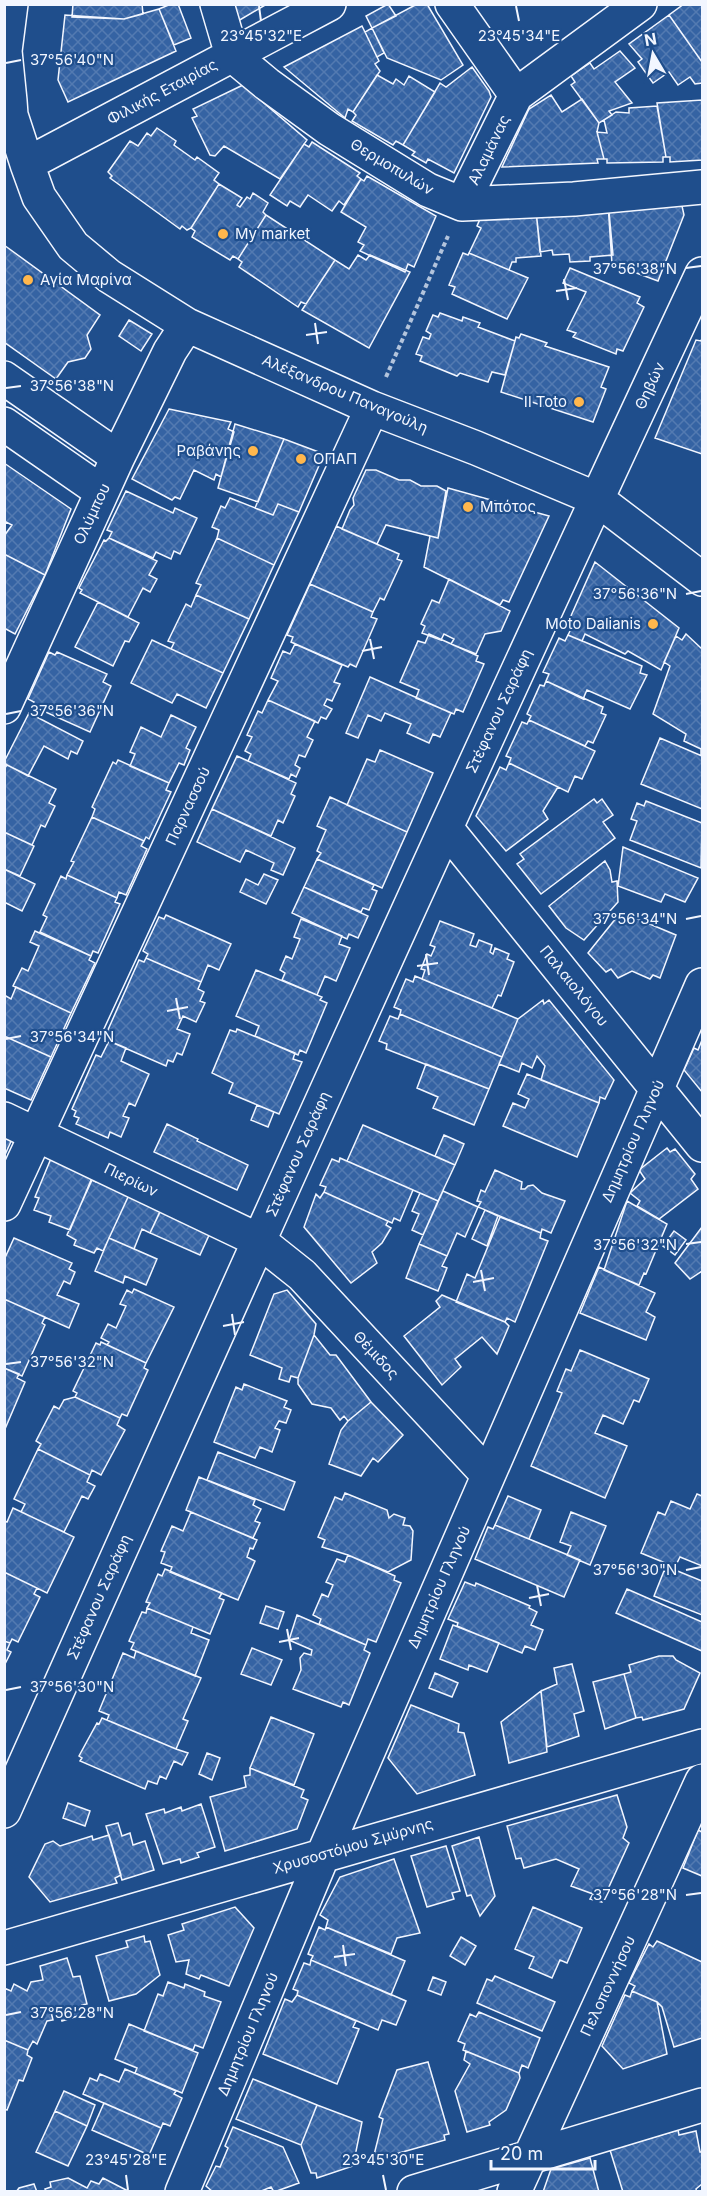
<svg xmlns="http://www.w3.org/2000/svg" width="707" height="2196" font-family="Inter,sans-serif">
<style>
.building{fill:url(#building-cross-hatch);stroke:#f2f6ff;stroke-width:1.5}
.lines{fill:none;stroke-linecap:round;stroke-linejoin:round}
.minor-casing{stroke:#f2f6ff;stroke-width:36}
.path{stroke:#b3c4dc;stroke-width:4;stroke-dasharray:4.5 3;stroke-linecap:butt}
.minor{stroke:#1f4e8c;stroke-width:33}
.ticks{fill:none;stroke:#f2f6ff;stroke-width:2}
.poi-dot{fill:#ffb74d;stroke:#1f4e8c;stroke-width:2}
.labels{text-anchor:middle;stroke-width:4.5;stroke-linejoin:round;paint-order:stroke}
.street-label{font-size:15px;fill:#f2f6ff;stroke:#1f4e8c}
.poi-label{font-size:15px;fill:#f2f6ff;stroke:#1f4e8c;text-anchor:start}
.ticks-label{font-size:15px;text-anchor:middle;fill:#f2f6ff;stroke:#1f4e8c;stroke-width:4.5;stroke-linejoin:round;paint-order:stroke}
</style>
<defs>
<pattern id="building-cross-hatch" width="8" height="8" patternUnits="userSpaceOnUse" patternTransform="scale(1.5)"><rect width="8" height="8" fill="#3563a3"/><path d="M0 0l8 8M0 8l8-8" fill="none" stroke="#537ab1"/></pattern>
</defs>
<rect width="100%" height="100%" fill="#1f4e8c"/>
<path class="building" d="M73 4H142L143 14 124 19 72 17Z
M171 4H178L191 38 174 45 159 9Z
M234 4H267L238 21Z
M388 4 396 16 372 28 366 16Z
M417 4H427L463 65 441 80 387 58 372 28Z
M684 4H702V62L669 15Z
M159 9 176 51 68 102 58 80 65 15 124 19Z
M669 15 702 62V83L695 84 690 77 678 85 669 72 653 83 638 62 642 59 629 44Z
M362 26 379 61 375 64 380 71 353 112 348 109 345 118 284 67Z
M372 28 384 53 377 57 365 32Z
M620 51 635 68 615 82 632 103 609 111 612 115 599 123 571 85 575 82 571 76 590 63 594 69Z
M472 67 489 91 491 97 454 173 428 159 426 163 412 155 415 152 403 145 440 83 446 87Z
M377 75 393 84 396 79 404 85 409 76 435 92 403 145 396 141 393 145 352 121 356 115 353 112Z
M243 85 307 140 280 179 224 146 215 156 210 155 192 118 197 116 193 109Z
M551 95 562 112 582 99 599 123 597 132 604 159H597L598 163 502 167 529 109Z
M702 100V160L670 162V157H666L657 103Z
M657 106 666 157H663V162L607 163V159H604L597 132 607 133 604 120 616 112 629 113V108Z
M157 128 176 141 174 145 195 160 197 157 219 173 214 180 219 184 191 228 187 230 182 226 180 229 110 178 112 176 108 172 130 141 138 146 147 133 151 136Z
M312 142 360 173 357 176 361 179 344 205 339 201 332 211 308 195 300 207 290 201 287 206 270 195 304 144 309 147Z
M367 176 436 216 414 267 408 264 405 272 360 251 364 245 358 242 366 227 341 212 361 179 364 181Z
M219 184 242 198 237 205 240 207 247 197 250 199 253 193 268 203 263 212 266 215 238 259 233 256 230 260 192 237 195 231 191 228Z
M608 201 613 255 590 257V261L570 262 569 254 553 255 552 250 540 252 536 211Z
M673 201 682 206 684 215 658 281 612 264 608 204Z
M484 210 536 211 541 256 516 258V262H512L509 270 469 253 481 228 477 226Z
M266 215 335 260 306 304 301 302 298 307 239 267 242 262 238 259Z
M4 245 100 315 87 335 91 349 85 358 68 362 56 379 4 342Z
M463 253 468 255 469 253 528 278 507 319 452 294 455 287 449 285Z
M358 255 366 260 370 255 410 272 369 348 302 310 335 260 349 269Z
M570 268 640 297 637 303 644 307 623 351 617 349 616 354 573 337 576 333 567 330 586 292 563 283Z
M440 313 462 321 463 317 480 323 478 327 515 341 505 375 492 372 488 382 460 373 457 376 420 361 422 356 416 354 423 337 429 339 431 334 426 331 433 315 438 317Z
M129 320 152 334 141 351 119 336Z
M521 334 547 343 545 346 609 367 601 387 606 389 593 422 501 392 516 337 519 338Z
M702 338V454L655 438 696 340 701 341Z
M169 409 231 422 228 429 234 432 221 477 216 474 214 480 194 470 180 499 175 497 172 500 132 479Z
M235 424 284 439 258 502 218 488Z
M284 439 324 454 299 512 278 504 273 515 255 508Z
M4 463 71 509 45 575 4 554V536L12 525 6 522 4 525Z
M366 470H376L399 480H410L421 486H437L446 491 438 538 386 525 377 544 342 529 350 510 354 505 353 498Z
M448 488 549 516 509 602 503 600 500 605 424 567 430 536 438 538Z
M126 491 173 513 175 508 197 518 180 554 174 551 171 559 156 552 153 558 109 538 112 532 107 530Z
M230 498 273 515 278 504 299 512 274 565 217 538 219 530 212 527 221 506 225 508Z
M336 526 399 554 397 559 402 561 384 600 380 598 373 612 310 584Z
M109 538 157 561 149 575 157 579 150 592 143 588 128 617 80 593 82 590 79 588 104 540 106 541Z
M217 538 274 565 249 619 196 595 201 585 196 583Z
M4 554 45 575 15 634 4 628Z
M595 562 679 628 661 670 628 651 625 654 585 634 582 641 568 635 571 629 566 627Z
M449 579 510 611 501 631 485 634 476 654 451 644 454 639 444 634 441 640 422 633 425 626 421 624 432 600 439 603Z
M310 584 373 612 371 617 377 619 356 667 350 664 348 667 291 642 293 637 287 635Z
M196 595 249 619 223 673 171 649 174 643 168 641 186 604 191 607Z
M98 602 139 623 129 642 125 641 113 666 75 647Z
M429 634 478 656 476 661 484 664 463 712 456 709 454 714 416 698 419 690 400 682 418 641 425 643Z
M686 634 702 649V756L701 755V749L684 741 686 734 653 714 670 666 664 662 676 636 682 640Z
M568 635 642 666 640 673 647 675 630 709 587 690 583 699 546 681 549 674 543 672 559 638 565 641Z
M152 640 223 673 206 708 177 694 172 703 131 683Z
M295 644 342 665 334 682 340 684 332 701 327 699 324 705 332 709 326 719 321 717 318 723 268 700 278 681 271 678 283 651 290 654Z
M49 652 55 655 57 652 107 674 103 682 111 686 90 732 32 706 34 702 28 699Z
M370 677 451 713 440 737 433 734 429 743 407 733 411 724 385 713 381 721 368 715 358 738 346 733Z
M546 681 603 707 601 713 606 715 593 743 588 741 585 746 529 720 531 716 527 714 540 685 544 686Z
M268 700 315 721 307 737 313 740 305 757 299 755 295 765 300 768 296 777 291 774 289 779 248 761 251 754 245 751 252 737 247 735 258 711 262 713Z
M29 713 83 741 77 754 71 751 68 759 44 746 28 776 7 765 4 762Z
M171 715 196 727 186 748 190 750 184 765 179 763 169 783 130 766 135 754 130 752 141 727 161 737Z
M529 720 595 751 582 779 575 776 568 792 509 763 511 758 506 756 522 722 527 724Z
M660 738 702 756V809L641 784Z
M380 750 433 773 407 832 347 805 367 759 375 762Z
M237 756 296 783 291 794 295 796 283 823 278 820 271 836 212 809Z
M118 760 169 783 166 790 171 792 149 839 146 837 144 841 92 817 95 809 92 807 113 762 116 764Z
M509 763 558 787 543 811 548 819 506 851 476 816 500 767 506 770Z
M7 765 56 789 49 803 55 806 45 827 41 825 32 845 4 832V769Z
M330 797 407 832 382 888 317 859 321 853 317 851 326 830 317 826Z
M594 799 597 803 602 799 613 815 603 822 615 838 541 894 517 864 524 859 520 854Z
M646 801 702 823 701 868 630 840 637 821 631 819 637 803 644 806Z
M212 809 295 848 283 875 271 870 274 863 246 850 240 862 197 842Z
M92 817 144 841 141 846 147 849 126 895 119 892 117 898 67 875 74 862 71 861Z
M4 832 34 846 20 876 4 869Z
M623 847 698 878 685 902 665 894 661 902 618 886Z
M317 859 374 885 372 889 377 891 369 910 363 908 361 912 304 887Z
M605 861 610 870 612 882 617 881 618 902 584 940 566 928 549 906Z
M4 869 35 884 22 911 4 902Z
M264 874 278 880 266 904 240 892 246 879 258 885Z
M67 875 117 898 115 902 120 904 98 953 93 951 91 956 40 932 47 917 43 915 61 876 66 879Z
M304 887 368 916 358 938 349 934 347 939 292 913Z
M621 912 676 935 660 978 653 975 650 979 632 971 618 978 611 969 606 972 588 953Z
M166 915 231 944 219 970 208 965 201 982 146 958 148 954 143 951 159 917 164 919Z
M301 919 342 936 339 944 350 948 336 981 325 976 317 995 282 980 285 973 280 970 286 956 292 959 300 939 294 937Z
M440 921 474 934 470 945 476 947 479 940 492 945 490 952 493 954 495 948 509 954 507 959 514 962 501 996 498 995 492 1008 422 979 425 970 421 969 427 954 431 956 435 947 430 945Z
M35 931 91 956 89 960 95 963 71 1013 13 986 22 968 28 971 39 946 30 942Z
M146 958 201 982 198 989 204 992 200 1001 205 1003 196 1022 183 1016 177 1029 190 1034 182 1055 177 1053 173 1062 168 1060 166 1066 109 1041 112 1034 107 1032 139 960 144 962Z
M256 970 322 997 320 1000 327 1003 306 1053 300 1050 298 1055 255 1036 259 1026 236 1016Z
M415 976 518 1019 502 1057 400 1014 401 1010 394 1007 406 979 413 982Z
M16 987 71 1013 51 1057 4 1036V999L6 996 11 999Z
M543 1000 544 1004 549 1000 614 1080 605 1099 600 1097 599 1103 541 1080 545 1066 537 1056 532 1068 522 1063 519 1072 499 1064 518 1019Z
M400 1014 502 1057 489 1089 386 1049 387 1044 379 1041 390 1016 398 1019Z
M237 1029 295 1053 293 1059 302 1062 279 1114 229 1093 233 1083 212 1073 230 1030 236 1032Z
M4 1036 51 1057 31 1100 4 1088Z
M702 1040V1092L684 1070 694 1048 698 1050Z
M109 1041 126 1048 121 1061 149 1074 135 1106 129 1103 123 1116 129 1118 121 1137 110 1132 108 1138 76 1124 79 1118 74 1116 76 1111 72 1109 96 1055 101 1057Z
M426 1064 489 1089 474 1125 433 1108 438 1097 417 1088Z
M527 1074 599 1103 577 1157 503 1126 513 1103 525 1108 529 1099 518 1094Z
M257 1105 274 1112 268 1127 251 1120Z
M167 1124 198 1139 197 1141 248 1165 237 1190 154 1152Z
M363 1125 455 1165 438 1201 347 1161Z
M4 1133 13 1137 4 1157Z
M444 1135 464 1144 455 1165 435 1156Z
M667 1148 670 1152 675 1149 695 1174 691 1179 698 1189 659 1219 637 1206 640 1201 630 1193 645 1179 639 1170Z
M52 1156 94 1173 70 1230 49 1222 51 1216 34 1210 39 1198 35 1197Z
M340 1158 413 1190 400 1221 394 1218 392 1223 324 1192 326 1187 320 1185 332 1159 339 1162Z
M495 1170 522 1182 521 1189H525L528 1186 533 1185 542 1193 565 1201 551 1233 542 1229 541 1233 478 1207 481 1202 477 1201 481 1190 485 1192Z
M100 1175 129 1195 103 1251 97 1248 94 1253 74 1245 76 1240 67 1235 92 1180 96 1182Z
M443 1191 478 1207 465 1237 457 1233 447 1256 419 1244Z
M324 1192 388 1221 386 1225 391 1228 382 1243 372 1252 377 1263 351 1283 304 1227 316 1194 320 1198Z
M420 1193 438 1201 423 1235 412 1230 419 1214 412 1211Z
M129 1195 162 1207 150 1233 142 1229 134 1249 109 1238Z
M627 1201 667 1224 646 1274 644 1273 639 1285 604 1270Z
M161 1210 210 1233 200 1255 150 1233Z
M485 1210 498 1216 487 1246 472 1239Z
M500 1217 541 1233 540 1238 548 1241 515 1322 507 1318 505 1322 456 1302 467 1274 475 1278Z
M702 1227V1271L690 1279 675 1263Z
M674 1231 686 1240 675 1255 663 1246Z
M14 1238 72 1263 69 1269 75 1272 70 1284 64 1281 57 1295 79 1304 69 1328 4 1299V1260Z
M109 1238 157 1259 146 1285 125 1276 123 1283 95 1271Z
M419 1244 447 1256 442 1266 447 1268 438 1291 406 1278Z
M599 1267 655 1293 646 1312 655 1317 646 1340 580 1313Z
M134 1289 174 1307 146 1363 107 1345 109 1342 101 1338 108 1324 116 1328 126 1306 120 1304 127 1290 132 1293Z
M287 1290 316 1324 314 1335 298 1378 291 1376 289 1382 279 1379 282 1368 250 1355 274 1294Z
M442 1295 505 1322 509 1326 497 1354 482 1337 455 1359 461 1367 442 1385 404 1336 440 1307 436 1301Z
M4 1299 45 1317 42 1323 45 1325 22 1376 4 1368Z
M314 1335 330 1355H336L371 1402 348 1421 344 1416 340 1420 331 1408 312 1404 298 1384V1378Z
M101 1342 146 1363 144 1368 148 1370 127 1416 122 1414 120 1418 75 1397 77 1393 73 1391 96 1343 100 1345Z
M580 1350 649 1379 639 1402 634 1400 623 1424 603 1415 595 1433 627 1446 605 1498 531 1466 562 1393 557 1391 566 1369 571 1371Z
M4 1368 19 1374 17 1378 25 1382 5 1429Z
M244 1384 287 1401 284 1407 291 1410 286 1423 279 1421 275 1428 280 1430 272 1452 260 1447 255 1458 214 1442 236 1387 242 1390Z
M75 1397 120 1418 117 1425 125 1430 101 1475 92 1470 90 1475 38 1449 41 1444 36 1441 54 1406 59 1409 64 1400Z
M371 1402 403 1435 378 1462 373 1458 361 1476 329 1464 341 1430 348 1421Z
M38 1449 90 1475 87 1482 95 1486 88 1499 82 1496 64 1532 21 1512 25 1504 14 1499Z
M218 1452 295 1482 284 1510 207 1480Z
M199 1477 255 1500 253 1505 261 1509 255 1521 260 1523 253 1538 186 1510Z
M345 1493 387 1510 389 1518 394 1514 405 1518 403 1525 410 1526 413 1531 411 1560 388 1572 348 1555 322 1547 325 1540 318 1537 335 1497 342 1500Z
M697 1494 702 1496V1566L680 1557 675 1567 641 1553 658 1512 665 1515 671 1501 690 1509Z
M508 1496 541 1510 529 1539 495 1525Z
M13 1508 74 1537 47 1593 4 1572V1521L7 1522Z
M191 1512 257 1540 253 1549 250 1548 247 1557 255 1561 238 1600 170 1572 172 1567 161 1563 165 1552 161 1551 172 1526 183 1531Z
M571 1512 606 1526 590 1565 567 1555 571 1546 560 1542Z
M495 1525 580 1560 564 1597 475 1559 488 1527 493 1529Z
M348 1555 395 1576 394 1580 401 1583 376 1642 368 1639 366 1645 319 1624 321 1619 313 1615 322 1594 328 1597 333 1585 326 1582 337 1559 345 1562Z
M165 1569 222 1593 219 1598 224 1600 210 1634 147 1608 150 1603 146 1602 158 1574 162 1576Z
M675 1570 702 1581V1615L654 1596 664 1571 673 1574Z
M4 1572 37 1588 34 1594 40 1597 18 1642 12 1639 10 1643 4 1641Z
M465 1582 475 1586 476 1583 530 1606 529 1608 537 1612 531 1625 543 1630 535 1650 525 1646 522 1653 457 1626 458 1623 448 1619Z
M627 1589 702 1622V1651L616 1613Z
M266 1606 284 1612 278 1629 260 1623Z
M147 1608 193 1627 191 1633 209 1640 195 1676 131 1649 134 1643 129 1641 142 1612 146 1613Z
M297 1615 366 1645 364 1650 370 1653 349 1705 343 1702 341 1707 293 1689 301 1670 300 1658 304 1653 311 1655 312 1650 289 1640Z
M453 1625 499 1643 487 1672 469 1665 468 1670 440 1659Z
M4 1641 10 1643 7 1650 11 1652 4 1666Z
M252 1648 282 1660 271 1685 241 1674Z
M136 1651 201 1678 183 1719 188 1721 176 1749 107 1720 109 1715 99 1711 123 1653 134 1658Z
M659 1656H673L676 1660 700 1673 684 1709 643 1720 642 1717 636 1718 624 1674 631 1672 629 1665Z
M572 1664 584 1711 574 1714 579 1736 547 1747 541 1691 557 1684 554 1668Z
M435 1673 458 1683 452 1697 429 1688Z
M624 1674 636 1718 605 1729 593 1682Z
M541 1691 547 1752 509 1763 501 1722Z
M411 1705 459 1724 458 1732 464 1733 475 1775 417 1794 388 1758Z
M271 1717 314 1734 294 1785 250 1768Z
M102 1718 176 1749 188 1753 182 1765 174 1761 166 1779 160 1776 157 1784 148 1781 145 1789 80 1761 82 1758 79 1756 97 1723 99 1724Z
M207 1753 220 1758 212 1780 199 1774Z
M250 1768 304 1790 301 1797 308 1800 297 1829 225 1851 210 1797 246 1787 244 1776 250 1775Z
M617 1795 627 1827 623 1838 629 1843 602 1902 590 1899 593 1894 571 1886 579 1869 556 1859 524 1868 521 1858 516 1859 507 1826Z
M68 1803 90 1811 85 1826 63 1818Z
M201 1804 215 1847 197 1853 199 1857 181 1863 180 1859 163 1864 146 1814 164 1809 165 1813 181 1807 182 1811Z
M118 1823 122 1836 130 1833 133 1845 145 1841 154 1870 122 1880 106 1826Z
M698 1830 702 1832V1876L683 1868Z
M109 1835 121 1875 115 1878 117 1883 50 1902 29 1877 45 1844 53 1841 60 1846 92 1836 93 1840Z
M479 1837 495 1896 480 1916 471 1895 467 1896 452 1846Z
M446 1846 460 1891 452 1893 454 1899 427 1907 411 1856Z
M394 1859 420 1933 397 1938 391 1954 326 1927 328 1920 320 1915 340 1877Z
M235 1907 254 1928 229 1986 201 1975 199 1979 186 1974 189 1960 176 1962 168 1935 184 1930 182 1924Z
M533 1907 582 1928 567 1963 560 1960 552 1978 529 1968 534 1957 515 1949Z
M319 1927 325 1930 326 1927 405 1961 391 1995 311 1960 313 1956 308 1954Z
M144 1936 145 1942 150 1941 160 1975 136 1994 109 2001 96 1956 128 1947 126 1941Z
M461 1937 476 1946 465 1965 450 1956Z
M657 1941 702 1962V2038L674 2047 662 2007 657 2002 632 1991 635 1986 629 1983 649 1944 653 1947Z
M67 1958 73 1977 80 1976 87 2004 82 2005 84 2014 62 2021 59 2010 51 2012 53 2020 47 2021 37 2044 33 2041 28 2050 4 2040V1988L11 1991 14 1984 27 1991 31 1982 43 1980 40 1966Z
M311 1960 406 2001 396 2025 382 2020 378 2030 297 1995 298 1991 293 1989 304 1963 310 1965Z
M495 1976 555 2002 542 2031 477 2003 487 1979 492 1981Z
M433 1977 446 1982 441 1995 428 1990Z
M168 1982 184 1988 185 1984 205 1992 204 1996 221 2002 203 2048 195 2045 193 2050 144 2031 158 1994 163 1996Z
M632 1991 657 2002 667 2054 623 2069 602 2046 625 1995 630 1997Z
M297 1995 356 2021 353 2027 359 2029 337 2084 263 2054 285 1999 292 2002Z
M479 2012 540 2038 528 2068 522 2065 519 2073 463 2050 465 2044 458 2041 470 2014 476 2017Z
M129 2024 198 2053 182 2093 135 2073 137 2068 115 2059Z
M4 2040 28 2050 27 2055 32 2058 23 2081 19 2080 7 2110 4 2109Z
M466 2051 519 2073 520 2078 506 2110 489 2122 490 2125 467 2132 455 2091 470 2064 464 2060Z
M428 2062 449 2134 444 2135 445 2140 385 2157 384 2153 374 2155 383 2119 379 2117 397 2070Z
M125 2069 176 2091 174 2094 182 2098 170 2126 163 2123 161 2128 83 2094 90 2078 97 2081 100 2074 119 2082Z
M253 2079 317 2105 301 2145 236 2119Z
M64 2091 95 2105 87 2126 55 2111Z
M104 2103 161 2128 149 2155 92 2130Z
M317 2105 362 2122 353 2166 317 2178 316 2173H311L301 2145Z
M55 2111 87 2126 68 2166 36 2152Z
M233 2127 283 2147 299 2183 274 2192 271 2187 259 2192H213L206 2186 216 2166 220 2167 228 2148 225 2146Z
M678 2130 679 2135 696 2131 700 2152H702V2184L696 2189 697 2192H623L610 2150Z
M590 2158 599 2192H543L551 2169Z
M68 2178 87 2188 91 2181 99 2184 103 2178 130 2192H46L45 2189 51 2187 50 2182Z
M34 2184 37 2192H16L19 2188Z"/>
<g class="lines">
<defs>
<path id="minor" d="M11 4 5 51 10 101 11 115 27 164 39 197 73 246 109 276 187 325 372 408 476 448 597 499 702 579
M217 4 232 55 267 84 329 129 428 190 462 204 574 199 702 187
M452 4 516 95
M27 164 329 4
M462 204 516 95 640 4
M4 378 118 457
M4 424 102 492
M4 707 118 457 170 351 187 325
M446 828 702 1145
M4 1119 258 1240 302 1275 488 1475
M4 1204 372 408
M4 1811C233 1297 463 783 702 274
M4 1948 702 1746
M182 2192 323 1855 702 985
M414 2192 702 2105
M514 2192 702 1781"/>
</defs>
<use href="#minor" class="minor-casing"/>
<path class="path" d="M386 377 448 236"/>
<use href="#minor" class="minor"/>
</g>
<path class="ticks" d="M259 6 261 21M516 6 519 21M6 63 21 60M686 268 701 266M564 279 568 300M556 291 577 288M315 323 318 344M306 335 327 332M6 388 21 386M686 594 701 591M370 639 374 659M362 651 382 647M6 714 21 711M686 919 701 916M426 954 429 975M417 966 438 963M176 998 180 1019M167 1011 188 1007M6 1039 21 1036M686 1244 701 1242M481 1270 485 1291M473 1282 494 1278M232 1314 235 1335M223 1326 244 1322M6 1364 21 1362M686 1570 701 1567M537 1585 541 1606M529 1598 549 1594M287 1629 291 1650M279 1642 299 1638M6 1690 21 1687M686 1895 701 1893M343 1945 346 1966M334 1957 355 1954M6 2015 21 2012M126 2175 128 2190M383 2175 386 2190"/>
<g class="poi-dot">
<circle cx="223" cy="234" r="6"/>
<circle cx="28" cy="280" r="6"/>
<circle cx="579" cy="402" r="6"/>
<circle cx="253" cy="451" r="6"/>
<circle cx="301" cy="459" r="6"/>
<circle cx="468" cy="507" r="6"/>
<circle cx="653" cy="624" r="6"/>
</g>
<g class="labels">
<g class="street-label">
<text transform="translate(162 92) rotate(-28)" y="5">Φιλικής Εταιρίας</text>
<text transform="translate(489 150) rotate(-64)" y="5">Αλαμάνας</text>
<text transform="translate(392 167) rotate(31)" y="5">Θερμοπυλών</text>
<text transform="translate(650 386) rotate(-65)" y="5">Θηβών</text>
<text transform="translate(345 394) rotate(23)" y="5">Αλέξανδρου Παναγούλη</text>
<text transform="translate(92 514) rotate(-65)" y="5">Ολύμπου</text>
<text transform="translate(499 711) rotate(-65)" y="5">Στέφανου Σαράφη</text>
<text transform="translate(188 806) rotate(-65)" y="5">Παρνασσού</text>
<text transform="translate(574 986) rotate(51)" y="5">Παλαιολόγου</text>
<text transform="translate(633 1141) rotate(-66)" y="5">Δημητρίου Γληνού</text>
<text transform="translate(298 1154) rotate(-66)" y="5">Στέφανου Σαράφη</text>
<text transform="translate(131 1180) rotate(26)" y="5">Πιερίων</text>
<text transform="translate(376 1355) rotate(47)" y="5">Θέμιδος</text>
<text transform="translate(439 1587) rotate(-66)" y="5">Δημητρίου Γληνού</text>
<text transform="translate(99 1597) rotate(-66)" y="5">Στέφανου Σαράφη</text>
<text transform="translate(353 1846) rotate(-16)" y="5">Χρυσοστόμου Σμύρνης</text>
<text transform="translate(608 1986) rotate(-65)" y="5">Πελοποννήσου</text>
<text transform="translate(248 2034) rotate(-67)" y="5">Δημητρίου Γληνού</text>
</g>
<g class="poi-label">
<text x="235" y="239">My market</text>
<text x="40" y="285">Αγία Μαρίνα</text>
<text x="567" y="407" text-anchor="end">Il Toto</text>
<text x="241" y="456" text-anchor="end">Ραβάνης</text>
<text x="313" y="464">ΟΠΑΠ</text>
<text x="480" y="512">Μπότος</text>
<text x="641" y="629" text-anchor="end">Moto Dalianis</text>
</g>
</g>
<g class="ticks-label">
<text x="261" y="41">23°45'32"E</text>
<text x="519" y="41">23°45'34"E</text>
<text x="72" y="65">37°56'40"N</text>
<text x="635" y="274">37°56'38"N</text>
<text x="72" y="391">37°56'38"N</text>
<text x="635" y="599">37°56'36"N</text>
<text x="72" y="716">37°56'36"N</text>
<text x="635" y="924">37°56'34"N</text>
<text x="72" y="1042">37°56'34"N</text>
<text x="635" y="1250">37°56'32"N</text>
<text x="72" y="1367">37°56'32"N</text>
<text x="635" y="1575">37°56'30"N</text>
<text x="72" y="1692">37°56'30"N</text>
<text x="635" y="1900">37°56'28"N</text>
<text x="72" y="2018">37°56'28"N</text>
<text x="126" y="2165">23°45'28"E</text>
<text x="383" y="2165">23°45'30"E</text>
</g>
<rect width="707" height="2196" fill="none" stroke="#f2f6ff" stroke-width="12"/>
<g transform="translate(653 54) rotate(350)" stroke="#1f4e8c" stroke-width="4.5" paint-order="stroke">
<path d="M0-4.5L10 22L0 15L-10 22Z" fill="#f2f6ff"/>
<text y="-9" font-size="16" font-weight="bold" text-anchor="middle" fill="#f2f6ff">N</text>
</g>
<path d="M491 2160v9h104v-9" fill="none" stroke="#f2f6ff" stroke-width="3"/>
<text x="500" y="2160" font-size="18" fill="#f2f6ff" stroke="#1f4e8c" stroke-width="4.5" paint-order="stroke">20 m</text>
</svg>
